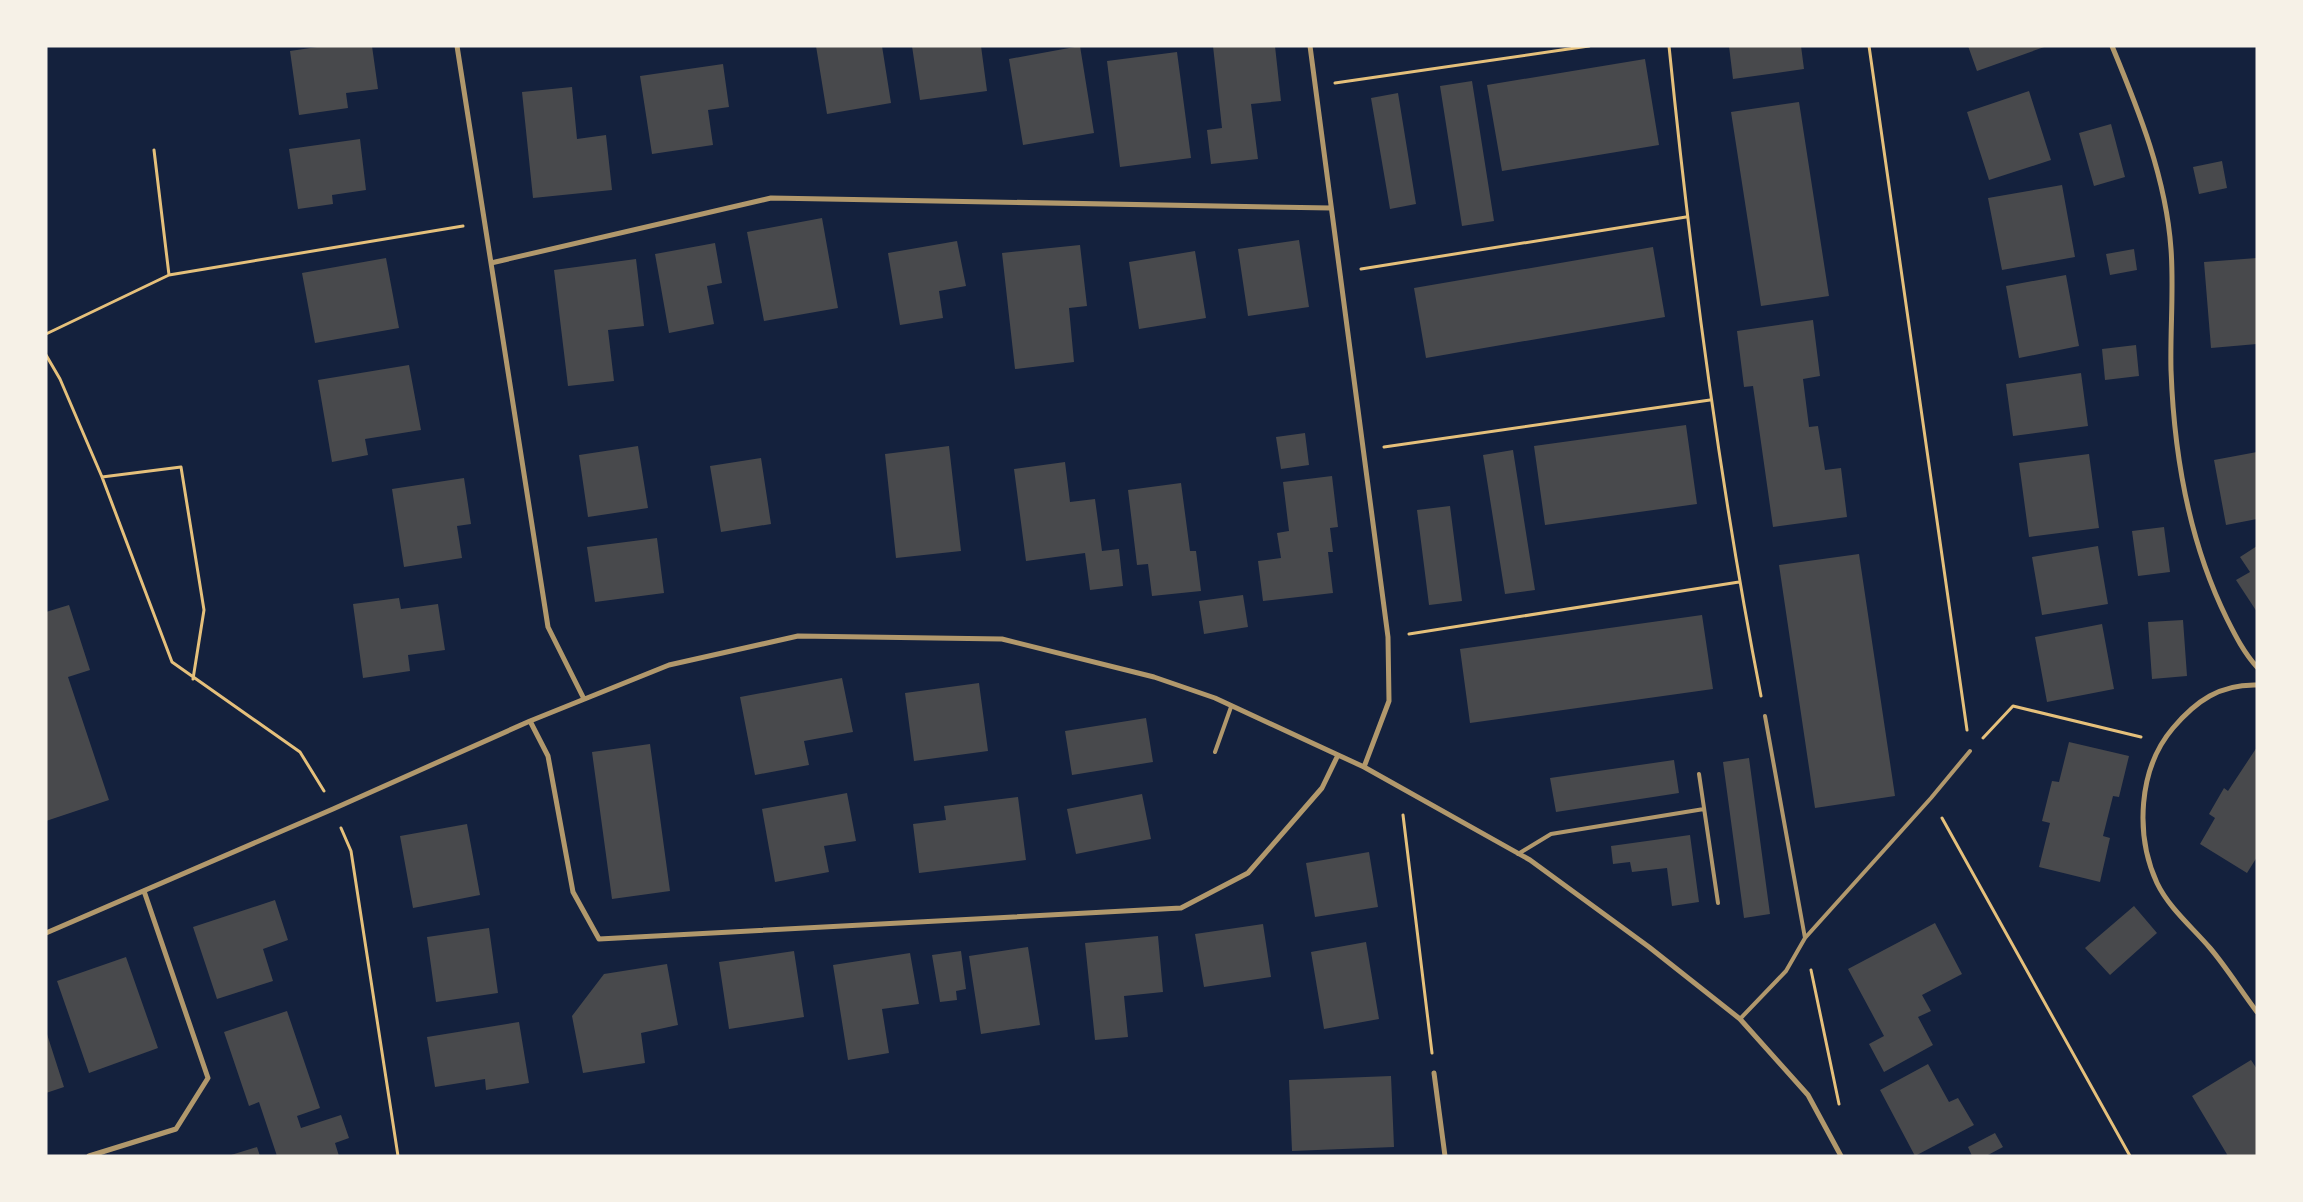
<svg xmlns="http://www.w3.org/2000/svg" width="2303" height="1202" font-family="Jost,sans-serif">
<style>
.building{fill:#48494c}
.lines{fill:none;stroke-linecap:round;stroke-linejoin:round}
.path{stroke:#e5c07b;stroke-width:3}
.service{stroke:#b1986c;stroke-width:4}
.minor{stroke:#b1986c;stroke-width:5}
</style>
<rect width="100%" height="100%" fill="#14213d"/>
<path class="building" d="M324 46H372L378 89 346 93 348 108 299 115 290 51Z
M816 46H882L891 103 827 114Z
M912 46H981L987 91 920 100Z
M1080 46 1094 133 1023 145 1009 59Z
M1213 46H1275L1281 101 1251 104 1258 159 1211 164 1207 130 1222 128Z
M1729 46H1801L1804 69 1733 79Z
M1968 46H2047L1977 71Z
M1177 52 1191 158 1120 167 1107 61Z
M1645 59 1659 145 1502 171 1487 85Z
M723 64 729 107 708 110 713 145 652 154 640 76Z
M1472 81 1494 221 1462 226 1440 86Z
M572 87 577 139 606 135 612 190 533 198 522 92Z
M2029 91 2051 160 1989 180 1967 112Z
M1398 93 1416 204 1390 209 1371 98Z
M1799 102 1829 296 1761 306 1731 112Z
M2111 124 2125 177 2094 186 2079 133Z
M360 139 366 190 332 195 333 204 298 209 289 149Z
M2222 161 2227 188 2199 194 2193 167Z
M2062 185 2075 257 2002 270 1988 198Z
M822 218 838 308 764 321 747 232Z
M1299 240 1309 307 1248 316 1238 249Z
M957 241 966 286 939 291 943 318 900 325 888 253Z
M715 243 722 283 707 286 714 324 669 333 655 254Z
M1080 245 1087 306 1069 308 1074 362 1015 369 1002 253Z
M1653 247 1665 317 1426 358 1414 288Z
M2134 249 2137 270 2110 275 2106 254Z
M1195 251 1206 318 1139 329 1129 262Z
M386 258 399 328 315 343 302 273Z
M2257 258V344L2211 348 2204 262Z
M636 259 644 326 608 330 614 381 568 386 554 270Z
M2066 275 2079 346 2019 358 2006 286Z
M1813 320 1820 376 1803 379 1809 427 1818 426 1825 470 1841 468 1847 517 1773 527 1753 386 1744 387 1737 331Z
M2136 345 2139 376 2105 380 2102 349Z
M409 365 421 430 365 439 368 455 332 462 318 380Z
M2081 373 2088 426 2013 436 2006 384Z
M1686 425 1697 504 1545 525 1534 446Z
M1305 433 1309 465 1281 469 1276 437Z
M638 446 648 508 588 517 579 455Z
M949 446 961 551 896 558 885 454Z
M1513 450 1535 590 1505 594 1483 455Z
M2257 452V519L2226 525 2214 460Z
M2089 454 2099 528 2029 537 2019 463Z
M761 458 771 524 721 532 710 466Z
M1065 462 1070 502 1095 499 1102 551 1119 549 1123 586 1090 590 1085 553 1026 561 1014 469Z
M1332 476 1338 527 1330 528 1333 552H1328L1333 593 1263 601 1258 561 1281 558 1277 533 1289 531 1283 482Z
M464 478 471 524 457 526 462 558 404 567 392 489Z
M1181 483 1190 551H1196L1201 591 1152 596 1148 564 1137 565 1128 490Z
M1450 506 1462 601 1429 605 1417 510Z
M2164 527 2170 572 2138 576 2132 531Z
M657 538 664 593 595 602 587 547Z
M2098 546 2108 604 2042 615 2032 557Z
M2257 546V612L2236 580 2250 572 2240 557Z
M1859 554 1895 796 1815 808 1779 565Z
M1243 595 1248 627 1204 634 1199 601Z
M399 598 401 609 438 604 445 650 408 655 410 671 363 678 353 604Z
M69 605 90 670 68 677 109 800 46 821V612Z
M1702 615 1713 689 1470 723 1460 649Z
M2183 620 2187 676 2152 679 2148 622Z
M2102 624 2114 689 2047 702 2035 637Z
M842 678 853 732 804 741 809 765 755 775 740 697Z
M979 683 988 751 914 761 905 693Z
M1146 718 1153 762 1072 775 1065 731Z
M2069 742 2129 756 2119 797 2113 796 2103 836 2110 838 2100 882 2039 867 2050 823 2042 821 2052 781 2059 782Z
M650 744 670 891 612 899 592 752Z
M2257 747V857L2247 873 2200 844 2215 818 2209 814 2224 788 2228 791Z
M1749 758 1770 914 1744 918 1723 762Z
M1674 760 1679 793 1556 812 1550 778Z
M847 793 856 841 824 846 829 872 775 882 762 809Z
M1142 794 1151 839 1076 854 1067 809Z
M1018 797 1026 860 919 873 913 824 946 820 944 806Z
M467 824 480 895 413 908 400 836Z
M1690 835 1699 902 1672 906 1667 868 1632 872 1630 862 1613 864 1611 846Z
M1369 852 1378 907 1315 917 1306 863Z
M275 900 288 940 263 949 273 981 217 999 193 927Z
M2134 906 2157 933 2110 975 2085 948Z
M1935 923 1962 974 1922 995 1931 1011 1918 1017 1933 1045 1884 1072 1869 1044 1884 1036 1848 969Z
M1263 924 1271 977 1204 987 1195 934Z
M489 928 498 993 436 1002 427 937Z
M1158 936 1163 992 1124 996 1128 1037 1095 1040 1085 943Z
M1366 942 1379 1019 1324 1029 1311 952Z
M1028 947 1040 1025 981 1034 969 956Z
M794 951 804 1017 729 1029 719 962Z
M961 951 966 989 956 991 957 1000 940 1002 932 955Z
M910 953 919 1004 882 1009 889 1053 848 1060 833 965Z
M126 957 158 1048 89 1073 57 981Z
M667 964 678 1025 641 1033 645 1063 583 1073 572 1016 604 974Z
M287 1011 320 1108 297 1116 301 1128 341 1115 349 1138 335 1143 339 1156H277L259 1102 249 1106 224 1032Z
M519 1022 529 1083 486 1090 485 1079 435 1087 427 1037Z
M46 1031 64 1087 46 1093Z
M2251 1060 2257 1069V1156H2228L2192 1096Z
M1928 1064 1949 1102 1958 1098 1974 1125 1915 1156 1880 1090Z
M1391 1076 1394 1147 1292 1151 1289 1080Z
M1995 1133 2003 1147 1986 1156H1972L1968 1147Z
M257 1147 260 1156H231V1155Z"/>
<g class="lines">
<path class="path" d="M1669 46C1691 264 1719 481 1761 696
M1869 46 1967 730
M1335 83 1589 46
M154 150 169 275
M1361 269 1686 217
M46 334 169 275 463 226
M46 355 60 379 102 477 172 662 300 752 324 791
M1384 447 1710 400
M102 477 181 467 204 610 193 679
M1409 634 1739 582
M1983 738 2013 706 2141 737
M1403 815 1432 1053
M1942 818 2130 1156
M341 828 351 851 398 1156
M1811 970 1839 1104"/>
<path class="service" d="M1765 716 1805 938
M1215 752 1231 707
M1699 774 1718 903
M1518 854 1551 834 1704 809
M1740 1019 1786 971 1805 938 1931 798 1970 751"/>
<path class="minor" d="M457 46 548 627 584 699
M1310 46 1388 637 1389 701 1364 767
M2112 46C2139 111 2166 178 2171 249 2174 289 2170 330 2171 370 2174 455 2189 542 2227 619 2235 635 2244 653 2257 667
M491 263 771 198 1331 208
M2257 685C2220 684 2196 701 2173 728 2138 769 2135 835 2157 883 2169 908 2192 927 2210 948 2227 968 2241 991 2257 1012
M530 721 548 756 573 892 599 939 1181 908 1248 873 1322 788 1338 755
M46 933 333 809 530 721 669 665 798 636 1002 639 1154 677 1215 698 1364 767 1530 860 1649 947 1740 1019 1808 1095 1841 1156
M1434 1073 1445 1156
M89 1156 176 1129 208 1078 144 891"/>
</g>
<rect width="2303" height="1202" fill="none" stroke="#f6f1e7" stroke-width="95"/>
</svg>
